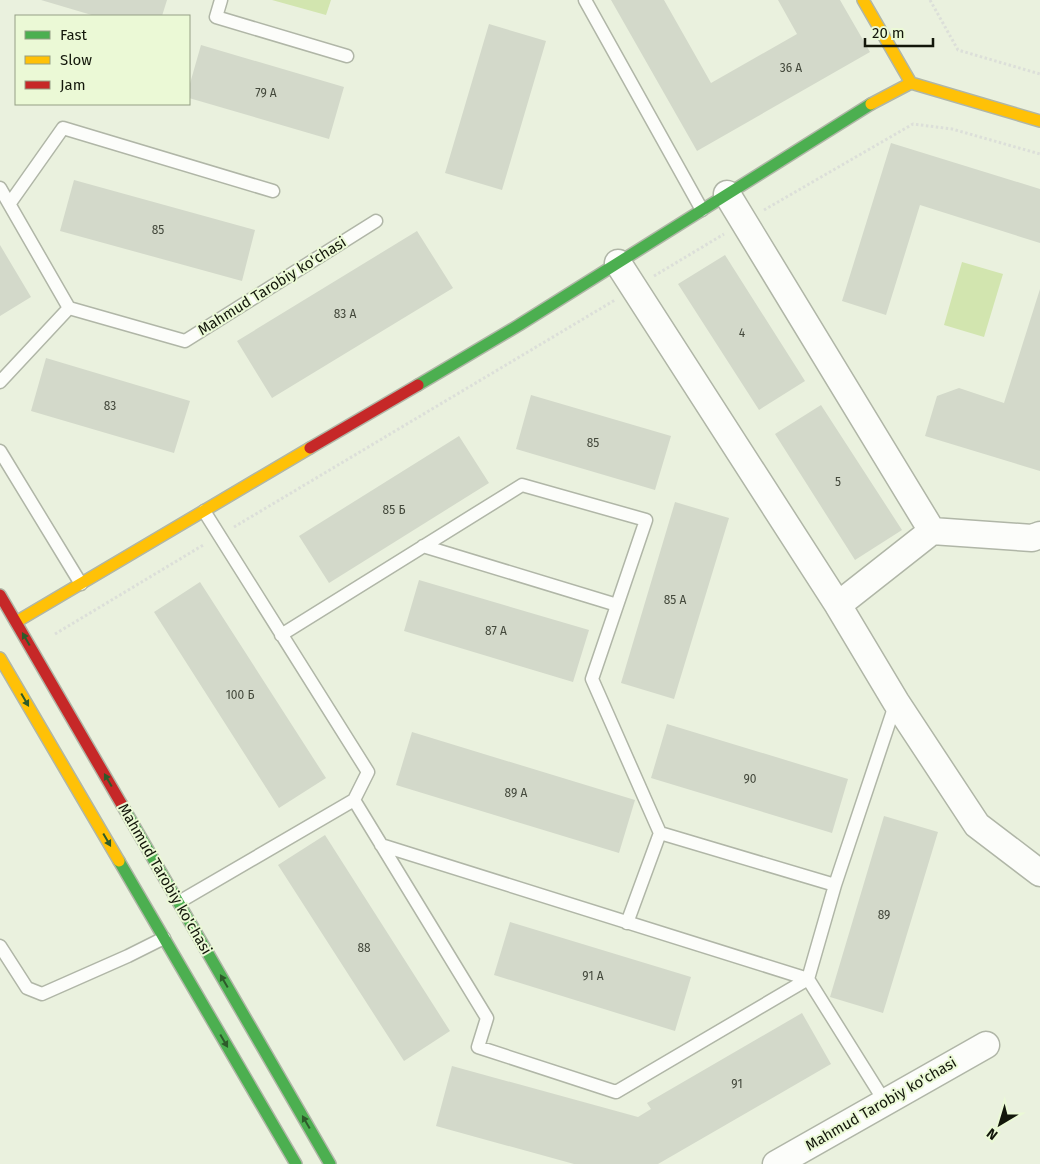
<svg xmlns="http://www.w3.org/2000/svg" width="1040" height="1164" font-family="'Fira Sans',sans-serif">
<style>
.green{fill:#d2e5af}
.building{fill:#d3d9ca}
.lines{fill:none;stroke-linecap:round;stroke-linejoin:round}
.lane-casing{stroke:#b0b6a7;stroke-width:15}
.street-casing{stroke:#b0b6a7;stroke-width:29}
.fast-casing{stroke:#b0b6a7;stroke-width:14}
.slow-casing{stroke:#b0b6a7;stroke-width:14}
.jam-casing{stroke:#b0b6a7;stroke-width:14}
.path{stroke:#dcdfd9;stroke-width:3;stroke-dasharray:2.5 2.5;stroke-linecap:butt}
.lane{stroke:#fcfdfa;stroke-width:12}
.street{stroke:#fcfdfa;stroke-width:26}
.fast{stroke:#4caf50;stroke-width:11}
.slow{stroke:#ffc107;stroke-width:11}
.jam{stroke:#c62828;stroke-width:11}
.oneway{fill:#2d5b2a}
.labels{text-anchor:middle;stroke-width:4;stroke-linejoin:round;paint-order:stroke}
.number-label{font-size:12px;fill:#43483b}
.street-label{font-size:15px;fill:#13170b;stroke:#ebf9d6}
</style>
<rect width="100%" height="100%" fill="#eaf1de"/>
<path class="green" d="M272 0H331L326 15Z
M962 262 1003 274 984 337 944 325Z"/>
<path class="building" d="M41 0H167L162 16H95Z
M611 0H664L711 83 797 34 778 0H840L870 52 697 151Z
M489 24 546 41 502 190 445 173Z
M201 45 344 87 329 139 189 98V87Z
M891 143 1040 189V243L920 205 886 315 842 301Z
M74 180 255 230 242 281 60 231Z
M417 231 453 288 272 398 237 341Z
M0 245 31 297 0 316Z
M725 255 805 381 759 410 678 284Z
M1040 289V471L925 436 937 396 959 388 1004 403Z
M46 358 190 401 174 453 31 411Z
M531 395 671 436 655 490 516 449Z
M821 405 902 530 855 560 775 434Z
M459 436 489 483 329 583 299 536Z
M675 502 729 518 674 699 621 683Z
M419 580 589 630 573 682 404 631Z
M200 582 326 778 279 808 154 612Z
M667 724 848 779 832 833 651 778Z
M412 732 635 800 619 853 396 785Z
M884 816 938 832 883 1013 830 997Z
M325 835 450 1031 404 1061 278 865Z
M510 922 691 977 675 1031 494 975Z
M802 1013 831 1064 658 1164H574L436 1126 452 1066 638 1117 651 1109 647 1103Z"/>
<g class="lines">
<defs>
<path id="lane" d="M221 0 216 17 347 56
M585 0 702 210
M0 188 69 308 185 341 376 221
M10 203 63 128 273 191
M0 382 69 308
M0 451 81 584
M204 511 368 772 354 800 487 1018 478 1047 616 1092 808 979 835 885 896 702
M423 546 617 605
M281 635 522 485 646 520 592 679 660 833 627 923
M660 833 835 885
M381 845 808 979 885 1102
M179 902 354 800
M0 946 27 988 42 994 128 956 164 938"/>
<path id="street" d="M727 194 932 531
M618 263 838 605 896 702 977 825 1040 873
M838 605 932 531 1032 538 1040 535
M776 1164 986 1045"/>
<path id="fast" d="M418 385 519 325 871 104
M122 805 330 1164
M119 861 296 1164"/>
<path id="slow" d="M863 0 911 83
M871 104 911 83 1040 121
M16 622 310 448
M0 658 119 861"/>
<path id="jam" d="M310 448 418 385
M0 595 122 805"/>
</defs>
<use href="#lane" class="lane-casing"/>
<use href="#street" class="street-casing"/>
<use href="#fast" class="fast-casing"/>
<use href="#slow" class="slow-casing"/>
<use href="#jam" class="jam-casing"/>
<path class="path" d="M930 0 958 50 1040 74
M764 210 913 124 952 129 1040 154
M654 276 724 234
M234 527 615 300
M55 634 205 544"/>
<use href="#lane" class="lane"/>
<use href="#street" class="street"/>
<use href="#fast" class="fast"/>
<use href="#slow" class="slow"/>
<use href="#jam" class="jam"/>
</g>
<defs><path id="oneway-solid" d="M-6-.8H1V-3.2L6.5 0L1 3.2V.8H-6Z" transform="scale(1.25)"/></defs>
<g class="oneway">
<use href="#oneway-solid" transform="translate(26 639) rotate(-120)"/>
<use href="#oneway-solid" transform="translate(25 700) rotate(60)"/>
<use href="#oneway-solid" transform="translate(108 780) rotate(-120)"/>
<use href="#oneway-solid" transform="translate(107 840) rotate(60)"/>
<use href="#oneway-solid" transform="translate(224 981) rotate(-120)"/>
<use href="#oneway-solid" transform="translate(224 1041) rotate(60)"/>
<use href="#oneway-solid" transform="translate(306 1122) rotate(-120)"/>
</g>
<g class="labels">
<g class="number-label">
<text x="791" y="72">36 А</text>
<text x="266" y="97">79 А</text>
<text x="158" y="234">85</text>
<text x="345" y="318">83 А</text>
<text x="742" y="337">4</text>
<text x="110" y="410">83</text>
<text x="593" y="447">85</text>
<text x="838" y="486">5</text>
<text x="394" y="514">85 Б</text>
<text x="675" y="604">85 А</text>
<text x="496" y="635">87 А</text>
<text x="240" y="699">100 Б</text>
<text x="750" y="783">90</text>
<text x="516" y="797">89 А</text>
<text x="884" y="919">89</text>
<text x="364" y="952">88</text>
<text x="593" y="980">91 А</text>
<text x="737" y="1088">91</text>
</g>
<g class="street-label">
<text transform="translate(272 286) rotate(-32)" y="5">Mahmud Tarobiy ko'chasi</text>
<text transform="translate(165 879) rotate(60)" y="5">Mahmud Tarobiy ko'chasi</text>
<text transform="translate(881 1104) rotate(-30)" y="5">Mahmud Tarobiy ko'chasi</text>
</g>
</g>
<rect x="15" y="15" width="175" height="90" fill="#ebf9d6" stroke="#959f85"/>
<rect x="25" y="31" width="25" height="8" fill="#4caf50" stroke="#959f85"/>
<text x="60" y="40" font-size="15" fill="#13170b">Fast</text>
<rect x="25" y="56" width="25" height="8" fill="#ffc107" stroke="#959f85"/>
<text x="60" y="65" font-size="15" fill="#13170b">Slow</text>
<rect x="25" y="81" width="25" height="8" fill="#c62828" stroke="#959f85"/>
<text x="60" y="90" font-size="15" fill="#13170b">Jam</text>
<g transform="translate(1000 1124) rotate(218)" stroke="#ebf9d6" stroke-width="4" paint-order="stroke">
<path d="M0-4L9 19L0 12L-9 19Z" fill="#13170b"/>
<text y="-8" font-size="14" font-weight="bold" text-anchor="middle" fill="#13170b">N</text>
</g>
<path d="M865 38v8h68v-8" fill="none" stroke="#13170b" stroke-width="2.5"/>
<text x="872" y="38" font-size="15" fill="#13170b" stroke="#ebf9d6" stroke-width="4" paint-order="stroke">20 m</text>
</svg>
